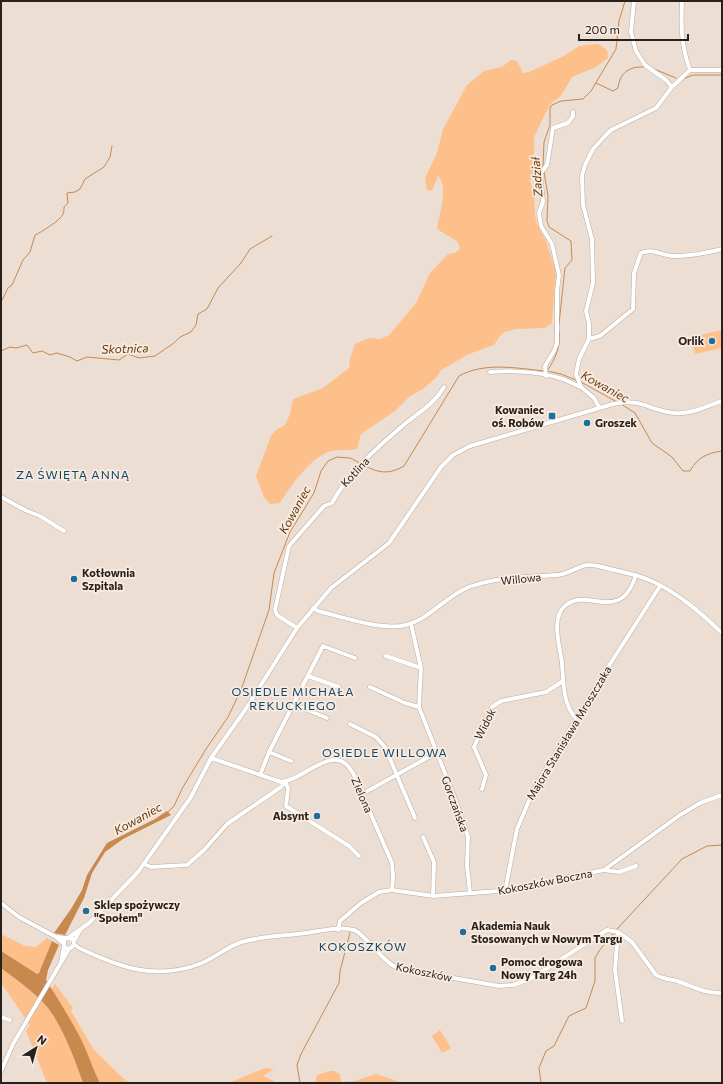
<svg xmlns="http://www.w3.org/2000/svg" width="723" height="1084" font-family="Commissioner,sans-serif">
<style>
.green{fill:#fdc08b}
.water{fill:#c8894f}
.lines{fill:none;stroke-linecap:round;stroke-linejoin:round}
.stream{stroke:#c8894f;stroke-width:1}
.minor-casing{stroke:#b8aba1;stroke-width:5}
.minor{stroke:#fff;stroke-width:4}
.poi-dot{fill:#1e6d9f;stroke:#f9ebe0;stroke-width:1.5}
.labels{text-anchor:middle;stroke-width:3.5;stroke-linejoin:round;paint-order:stroke}
.poi-label{font-size:11px;font-weight:bold;fill:#26211d;stroke:#f9ebe0;text-anchor:start}
.street-label{font-size:11px;fill:#26211d;stroke:#f9ebe0}
.water-label{font-size:12px;font-style:italic;fill:#643a0c;stroke:#f9ebe0}
.neighbourhood-label{font-size:12px;letter-spacing:1px;fill:#12486a;stroke:#f9ebe0}
</style>
<rect width="100%" height="100%" fill="#ecded3"/>
<path class="green" d="M598 44 607 50 608 58 596 67 572 77 561 96 552 102 546 112 534 137V170L530 181 534 193 535 215 537 224 546 241 556 271 552 323 545 328 516 329 505 332 499 337 494 345 469 354 441 370 437 377 423 389 409 397 395 411 361 434 357 449C349 451 341 449 332 451 312 455 290 487 280 503L270 504 264 497 256 476 271 436 276 430 285 425 290 414 293 399 323 388 349 368 350 359 355 344 369 338 380 339 389 335 416 303 430 273 448 254 455 253 460 249 458 242 437 229C439 214 449 188 438 176L432 191 427 190 425 178 437 153 443 129 467 85 484 71 502 67 511 60 517 61 523 73 529 72 564 56 579 46Z
M722 330V348L695 354 691 337Z
M1 934 25 946 36 947 47 938 52 941 39 973 36 974 1 951Z
M1 968C19 982 41 996 53 1015 66 1036 75 1060 83 1083H47L26 1031 30 1025 1 983Z
M55 984 73 1008 71 1011 94 1050 125 1080 132 1083H100C92 1068 88 1052 80 1037 72 1021 61 1005 51 989Z
M440 1030 451 1048 442 1053 432 1036Z
M265 1068 274 1069 263 1076 278 1083H228Z
M330 1071H334L340 1074 341 1082 355 1081 376 1074 403 1083H315L317 1075Z"/>
<path class="water" d="M167 811 171 815 123 839 105 852 92 873 84 898 65 935 54 933 71 909 82 890 87 875 107 843 155 819Z
M52 941 59 945 48 970 46 980C58 999 70 1018 80 1037 88 1052 92 1068 100 1083H83C75 1060 66 1036 53 1015 41 996 19 982 1 968V951L37 974 39 973Z"/>
<g class="lines">
<path class="stream" d="M654 69 676 78
M683 79 693 75H722
M596 83 613 91 618 88C620 72 630 66 645 67
M543 167 544 142 550 125V108L552 105 561 101 583 99 591 91 616 49 619 21 625 1
M544 172 548 196 547 221 549 227 571 241 572 260 565 268 559 324
M1 302 8 288 12 285 23 260 30 252 35 235C40 233 61 220 63 214 64 212 64 209 64 207L68 203 67 193 75 192 80 189 85 179 104 167 110 157 112 146
M1 351 10 347 16 348 27 345 33 353 42 351 50 355 57 353 70 357 77 361 87 357 119 360 128 354 139 358 155 356 174 343 180 337 191 332 196 325 198 314 207 309 218 288 241 263 250 249 272 236
M547 371 561 374 576 380
M547 371C556 358 561 346 559 331
M581 382 617 402
M621 404 635 413 652 443 672 457 683 471H690C697 458 707 453 722 451
M363 465C379 473 388 475 404 466L459 376C484 362 516 368 544 371
M168 812 174 806 183 787 206 749 228 717 241 690 269 610 274 573 290 532 314 493 321 471 328 461 337 457 350 458 360 463
M617 929 682 859 707 846 722 845
M300 1083 297 1065 301 1054 339 983 340 971 350 933
M541 1083 539 1068 546 1051 554 1046 569 1016 586 1008 595 981V958L599 951 614 933"/>
<defs>
<path id="minor" d="M634 1 631 32 636 51 645 65 666 80 672 87
M682 1C681 28 681 45 690 70
M589 339 600 336 633 309 634 273 641 253C653 248 660 255 672 256 689 257 706 253 722 249
M490 372C513 370 541 372 563 379 569 381 574 385 581 387
M546 376 545 366 554 351 557 343V291L559 275 552 244 541 226 539 213 543 202 540 174 547 165 553 128 568 123 573 116V112
M599 407 594 398 581 387 576 374 579 359 589 339V323L586 311 593 283 592 239 583 205 582 176 585 165 593 149 605 136 611 130 656 108 672 87 690 70H722
M1 497 27 511 40 516 64 531
M313 608 318 611C342 617 377 629 401 626 428 622 445 596 469 587 497 577 527 577 556 575 567 575 576 567 587 565 596 564 605 568 614 570 626 573 638 575 649 580 676 591 701 613 722 633
M411 624 421 668 419 707 457 804 468 837 467 865 470 893
M297 628 277 615 275 610 289 546 324 506 332 503C349 471 379 446 407 422 421 411 435 403 444 387
M386 656 421 668
M308 676 339 687
M370 687 405 703 419 707
M293 704 327 718
M576 718C563 706 563 680 562 663 560 647 550 617 566 605 589 587 620 625 636 575
M350 724 376 737 385 747 415 818
M269 752 291 761
M211 758 281 782C305 781 334 739 353 773L392 863 393 877 392 890
M260 775 269 752 323 646 355 658
M285 782 288 788 286 806 349 846 359 856
M482 789 486 775 474 747 492 707 501 701 546 692 563 681
M362 794 436 753
M423 837 434 862 433 896
M144 864 151 867 187 865 204 850 227 824 281 787 285 782
M604 870 619 872 636 866
M505 891 517 829 534 789 603 675 660 586
M1 903 19 917 56 937 63 943
M338 930 340 921 361 903 379 892 392 890 433 896 499 891 604 870 680 815 700 803 722 795
M618 932 632 942 656 975C663 979 670 979 677 981 695 987 702 993 722 993
M58 937 73 939 74 944 71 948 67 949 64 946V941L66 938
M68 938 89 923 138 872 191 797 211 758 245 710 297 628 331 588 389 543 441 467 453 455 470 446 613 404C644 398 647 410 674 413 690 415 707 406 722 401
M74 941 81 929
M74 944 79 948C121 968 156 981 202 963 216 957 228 946 242 942 262 936 285 936 306 933 321 931 339 926 354 930 364 933 381 960 397 968L499 986 513 985 530 979 607 930 618 932 615 970 622 1021
M61 962 64 946
M1 1017 10 1020
M1 1071 13 1044 69 949"/>
</defs>
<use href="#minor" class="minor-casing"/>
<use href="#minor" class="minor"/>
</g>
<g class="poi-dot">
<circle cx="712" cy="341" r="4"/>
<rect x="548" y="412" width="8" height="8" rx="2"/>
<circle cx="587" cy="423" r="4"/>
<circle cx="74" cy="579" r="4"/>
<circle cx="317" cy="816" r="4"/>
<circle cx="86" cy="911" r="4"/>
<circle cx="463" cy="932" r="4"/>
<circle cx="493" cy="968" r="4"/>
</g>
<g class="labels">
<g class="poi-label">
<text x="704" y="345" text-anchor="end">Orlik</text>
<text x="544" y="414" text-anchor="end">Kowaniec<tspan x="544" dy="13">oś. Robów</tspan></text>
<text x="595" y="427">Groszek</text>
<text x="82" y="577">Kotłownia<tspan x="82" dy="13">Szpitala</tspan></text>
<text x="309" y="820" text-anchor="end">Absynt</text>
<text x="94" y="909">Sklep spożywczy<tspan x="94" dy="13">"Społem"</tspan></text>
<text x="471" y="930">Akademia Nauk<tspan x="471" dy="13">Stosowanych w Nowym Targu</tspan></text>
<text x="501" y="966">Pomoc drogowa<tspan x="501" dy="13">Nowy Targ 24h</tspan></text>
</g>
<g class="street-label">
<text transform="translate(355 472) rotate(-47)" y="4">Kotlina</text>
<text transform="translate(521 579) rotate(-6)" y="4">Willowa</text>
<text transform="translate(485 724) rotate(-63)" y="4">Widok</text>
<text transform="translate(569 733) rotate(-59)" y="4">Majora Stanisława Mroszczaka</text>
<text transform="translate(362 795) rotate(67)" y="4">Zielona</text>
<text transform="translate(455 804) rotate(70)" y="4">Gorczańska</text>
<text transform="translate(545 882) rotate(-11)" y="4">Kokoszków Boczna</text>
<text transform="translate(424 972) rotate(12)" y="4">Kokoszków</text>
</g>
<g class="water-label">
<text transform="translate(537 177) rotate(-94)" y="4">Zadział</text>
<text transform="translate(125 349) rotate(-2)" y="4">Skotnica</text>
<text transform="translate(605 387) rotate(29)" y="4">Kowaniec</text>
<text transform="translate(295 510) rotate(-61)" y="4">Kowaniec</text>
<text transform="translate(138 819) rotate(-29)" y="4">Kowaniec</text>
</g>
<g class="neighbourhood-label">
<text x="73" y="479">ZA ŚWIĘTĄ ANNĄ</text>
<text x="293" y="696">OSIEDLE MICHAŁA<tspan x="293" dy="14">REKUCKIEGO</tspan></text>
<text x="385" y="757">OSIEDLE WILLOWA</text>
<text x="363" y="951">KOKOSZKÓW</text>
</g>
</g>
<rect width="723" height="1084" fill="none" stroke="#26211d" stroke-width="4"/>
<g transform="translate(36 1048) rotate(37)" stroke="#f9ebe0" stroke-width="3" paint-order="stroke">
<path d="M0-3L7 15L0 10L-7 15Z" fill="#26211d"/>
<text y="-6" font-size="11" font-weight="bold" text-anchor="middle" fill="#26211d">N</text>
</g>
<path d="M579 34v6h109v-6" fill="none" stroke="#26211d" stroke-width="2"/>
<text x="585" y="34" font-size="12" fill="#26211d" stroke="#f9ebe0" stroke-width="3" paint-order="stroke">200 m</text>
</svg>
